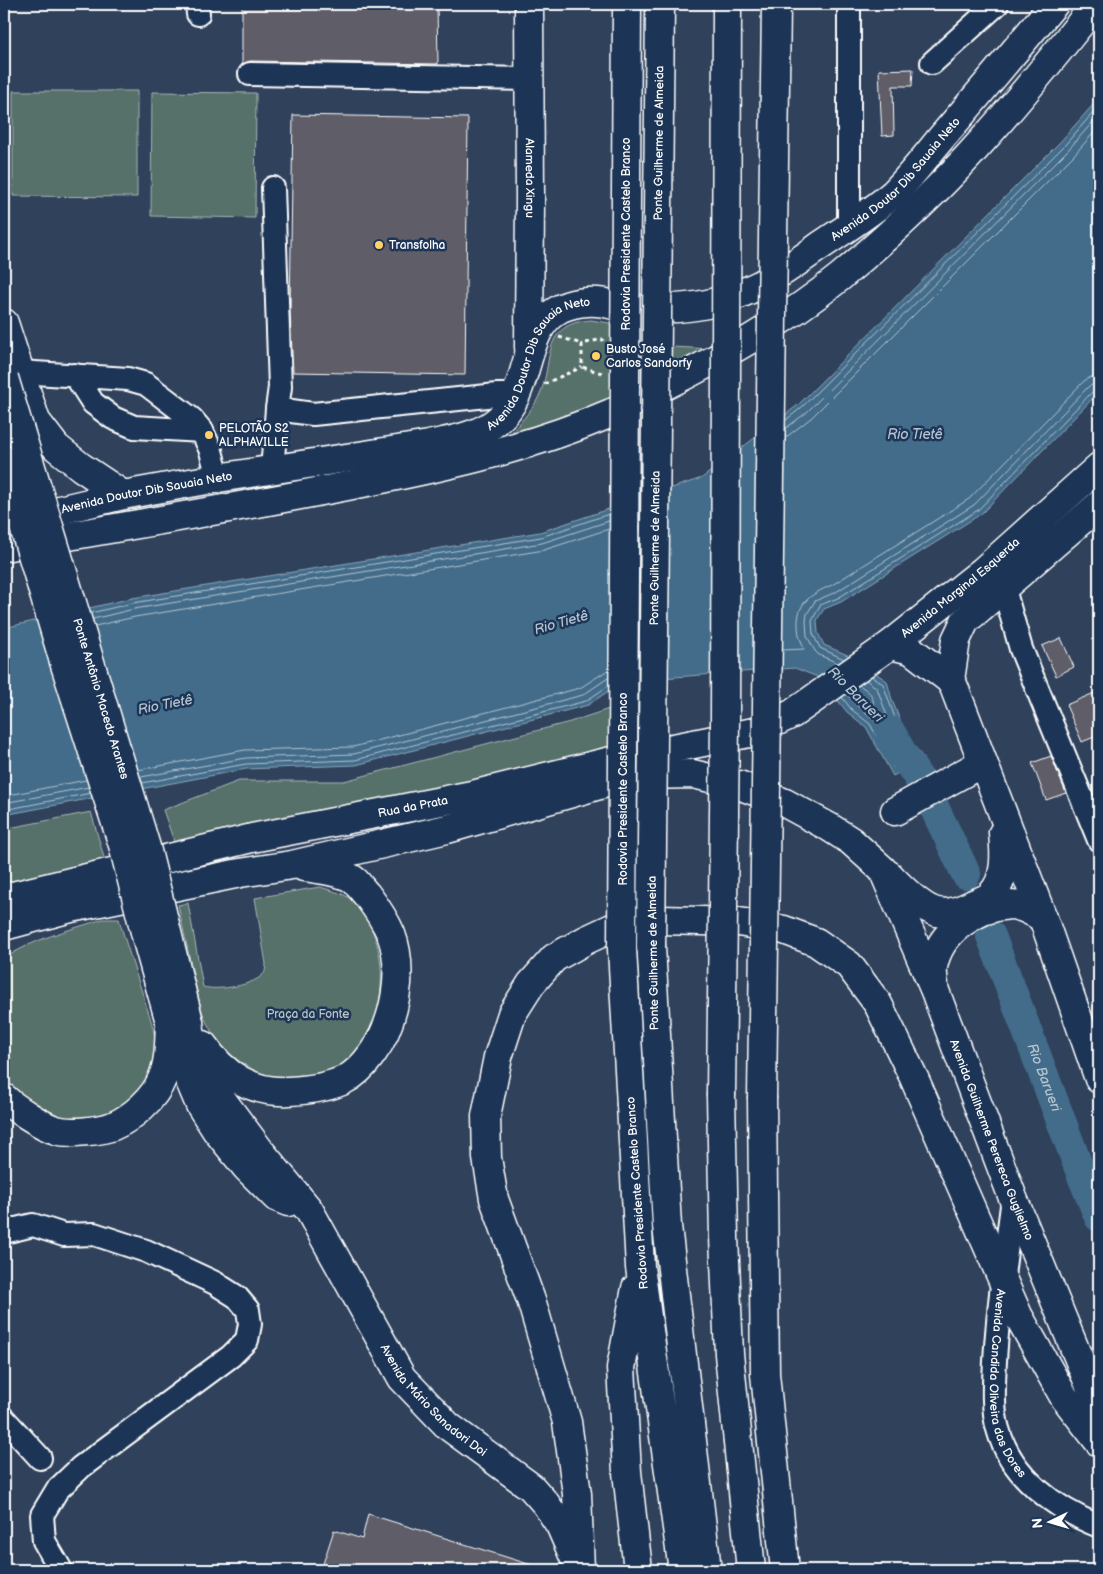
<svg xmlns="http://www.w3.org/2000/svg" width="1103" height="1574" font-family="'Balsamiq Sans',sans-serif">
<style>
.green{fill:#566f6b;stroke:#aab7b5}
.water{fill:#436c8a;stroke:#8ea7b9}
.lines{fill:none;stroke-linecap:round;stroke-linejoin:round}
.shore{stroke:#b4c4d0;stroke-width:1}
.river{stroke:#436c8a;stroke-width:30}
.building{fill:#5e5d68;stroke:#fff}
.minor-casing{stroke:#fff;stroke-width:26}
.major-casing{stroke:#fff;stroke-width:31}
.highway-casing{stroke:#fff;stroke-width:31}
.path{stroke:#fff;stroke-width:3;stroke-dasharray:4 4;stroke-linecap:butt}
.minor{stroke:#1d3557;stroke-width:22}
.major{stroke:#1d3557;stroke-width:28}
.highway{stroke:#1d3557;stroke-width:28}
.major-bridge-casing{stroke:#fff;stroke-width:31;stroke-linecap:butt}
.highway-bridge-casing{stroke:#fff;stroke-width:31;stroke-linecap:butt}
.major-bridge{stroke:#1d3557;stroke-width:28}
.highway-bridge{stroke:#1d3557;stroke-width:28}
.poi-dot{fill:#ffd166;stroke:#1d3557;stroke-width:2}
.labels{text-anchor:middle;stroke-width:5;stroke-linejoin:round;paint-order:stroke}
.street-label{font-size:12px;fill:#fff;stroke:#1d3557}
.poi-label{font-size:12px;fill:#fff;stroke:#1d3557;text-anchor:start}
.park-label{font-size:12px;fill:#bbc5c4;stroke:#1d3557}
.water-label{font-size:14px;font-style:italic;fill:#b4c4d0;stroke:#1d3557}
</style>
<rect width="100%" height="100%" fill="#30415c"/>
<filter id="ink" filterUnits="userSpaceOnUse"><feTurbulence type="fractalNoise" baseFrequency=".02" numOctaves="2"/><feDisplacementMap in="SourceGraphic" scale="10" xChannelSelector="R" yChannelSelector="G"/><feConvolveMatrix kernelMatrix="1 2 1 2 8 2 1 2 1" color-interpolation-filters="sRGB"/></filter>
<g filter="url(#ink)">
<path class="green" d="M13 91H137V197L13 196Z
M152 92 256 93 255 218 151 216Z
M591 320 615 324 634 345 711 349 702 358 671 360 631 371 617 393 603 404 515 435 513 431C523 419 534 408 540 394 554 361 540 324 591 320Z
M636 700 634 748 179 856 163 810 239 781H344L570 722Z
M91 812 105 861 4 889V829Z
M320 887C333 891 347 894 358 904 366 913 371 927 375 938 394 994 370 1074 302 1078 288 1079 278 1079 265 1075 239 1065 219 1047 207 1023 200 1010 198 993 194 979 189 954 183 929 178 905L188 903 203 987C217 991 256 986 265 972 265 971 266 965 266 964L255 898Z
M103 919H119C126 944 134 968 142 992 148 1012 157 1033 156 1055 153 1086 123 1112 93 1118 77 1121 59 1117 45 1110 28 1104 16 1090 4 1077V959C32 939 70 930 103 919Z"/>
<path class="water" d="M1099 98V392L981 514 841 602 824 609 817 620 818 633 824 645 852 657 887 681 892 700 905 733 924 759 893 776 866 727 847 712 820 678 795 668 648 679 613 688 588 705 356 765 246 769 4 815V628L132 598 540 532 702 478 798 405 1060 142Z"/>
<g class="lines">
<path class="shore" d="M786 420 801 408 1064 146 1099 106
M786 428 806 413 1068 150 1099 115
M785 438 811 418 1074 155 1099 127
M91 613 133 603 541 537 609 514
M93 619 134 609 542 543 609 521
M95 626 135 617 544 550 609 529
M783 650 804 649C803 644 800 640 799 635 794 605 807 596 832 585L969 499 1084 381 1091 377 1099 375
M844 659 820 648 813 634 812 621 820 605 838 598 978 510 1093 391 1099 389
M838 663 819 655 815 651 807 636 806 621 807 614 815 601 836 592 974 505 1089 386 1099 383
M853 689 860 699 870 706H873C875 695 868 691 859 685
M847 694 855 704 875 720 896 759 899 760 905 757 906 754 895 738 877 688 866 680
M842 697 851 709 870 724 894 768H897L914 759 915 756 901 735 883 684 871 676
M138 770 245 750 353 747 580 688 608 670
M141 777 246 758 354 754 583 695 608 678
M142 783 246 764 355 760 586 701 608 686
M4 796 86 780
M4 803 89 787
M4 810 91 793"/>
<g class="river">
<path d="M890 731 903 755 924 786 966 874"/>
<path id="s1" d="M991 936 1082 1176 1099 1217"/>
</g>
</g>
<path class="building" d="M242 4H437L438 64 250 61 242 64Z
M913 69 912 86H893L894 135 882 136 879 70Z
M293 115 468 118 465 375 293 372 290 311Z
M1061 638 1074 667 1056 676 1042 646Z
M1099 691V735L1082 742 1066 705Z
M1051 756 1066 793 1046 800 1032 763Z
M368 1514 538 1567V1570H321L334 1530 362 1539Z"/>
<g class="lines">
<defs>
<g id="minor">
<path d="M197 4 198 14"/>
<path d="M849 4V226"/>
<path d="M932 63 997 4"/>
<path d="M250 74 530 79"/>
<path d="M273 188 280 387 277 409 313 414 497 395H517"/>
<path d="M19 372 128 379 146 384 192 419 202 431 211 451 218 478"/>
<path d="M75 375 93 403 113 418 134 427 202 431"/>
<path d="M272 470 277 409"/>
<path d="M1004 589 1021 649 1099 840"/>
<path id="s2" d="M1013 1198C1006 1252 998 1306 995 1361 994 1381 992 1410 998 1429 1011 1477 1056 1509 1099 1526"/>
<path d="M4 1232 33 1225 64 1235 94 1234 146 1251 215 1283 237 1297 248 1310 250 1324 247 1340 231 1356 81 1467 57 1490 42 1515 44 1541 61 1570"/>
<path d="M4 1419 40 1458"/>
</g>
<g id="major">
<path id="s3" d="M529 4 530 199 529 347"/>
<path d="M626 309C630 316 635 323 638 330 647 349 640 381 635 401"/>
<path d="M4 323 36 421 56 447 81 467 123 495"/>
<path id="s4" d="M4 523 123 495 218 478 429 445C451 440 480 436 498 420 533 390 520 329 561 308 577 301 597 300 614 305 618 306 621 308 625 309 631 311 639 309 646 309 670 309 696 308 719 301 758 290 785 271 817 248 842 231 871 213 894 193 911 176 927 155 942 137 980 93 1017 48 1054 4"/>
<path d="M4 547C117 528 230 509 342 487 433 469 526 450 611 413 625 408 637 399 650 393 717 360 782 324 840 277 890 235 939 190 982 141 1022 97 1059 50 1096 4"/>
<path d="M890 645 911 650 950 680 954 687 1043 918 1099 1079"/>
<path d="M950 680 956 640 965 621 1099 505"/>
<path d="M895 811 982 763"/>
<path d="M889 875C901 887 920 908 937 912 949 915 961 910 971 905 977 902 986 900 991 895 1007 879 1005 853 1003 833"/>
<path id="s5" d="M4 898 252 838 472 795 623 758 754 732 792 714 890 645 983 571 1099 467"/>
<path id="s6" d="M4 926 71 908 240 873 292 865 447 829 620 779 645 775 693 774 739 785 785 803 829 827 851 841 883 870 935 991 1013 1198 1099 1408"/>
<path d="M934 987C934 980 932 973 933 967 939 932 976 907 1010 905 1022 905 1033 912 1043 918"/>
<path id="s7" d="M189 1022 192 1045 203 1069 216 1092 261 1152 309 1210 402 1378 448 1426 531 1487 546 1504 560 1525 574 1557"/>
<path d="M203 1045C224 1075 251 1093 289 1091 308 1090 327 1088 344 1080 356 1074 365 1064 372 1054 395 1023 405 971 391 934 385 920 376 907 367 895 363 891 359 885 355 881 345 872 317 869 304 867"/>
<path d="M182 1062 200 1105 216 1130 246 1167 276 1197 288 1202"/>
<path d="M4 1098C13 1107 44 1127 56 1130 69 1134 101 1131 113 1126 132 1118 154 1099 162 1079 170 1061 169 1042 170 1022"/>
<path d="M580 1569 577 1494 567 1422 532 1303 494 1199 487 1158 486 1116 498 1057 512 1014 531 984 554 958 586 940 614 927 661 920 739 922 784 930 816 942 849 965 878 1004 914 1078 1018 1315 1064 1397 1099 1442"/>
</g>
<path id="highway" d="M651 947 667 1226 707 1570
M721 1096 724 1237 729 1354 751 1570
M762 1099 765 1374 785 1570
M631 1105 640 1267 683 1570
M636 1288 621 1368 627 1472 638 1570"/>
</defs>
<use href="#minor" class="minor-casing"/>
<use href="#major" class="major-casing"/>
<use href="#highway" class="highway-casing"/>
<path class="path" d="M559 337 582 344
M602 373 582 367V344L602 339 603 341
M544 384 582 367"/>
<use href="#minor" class="minor"/>
<use href="#major" class="major"/>
<use href="#highway" class="highway"/>
<defs>
<g id="major-bridge">
<path id="s8" d="M4 378 146 847 189 1022"/>
<path d="M4 460 65 665 123 845 148 944 170 1022"/>
</g>
<g id="highway-bridge">
<path d="M627 4 622 949 631 1105"/>
<path id="s9" d="M651 947 660 4"/>
<path d="M721 1096 725 721 727 4"/>
<path d="M762 1099 776 4"/>
</g>
</defs>
<use href="#major-bridge" class="major-bridge-casing"/>
<use href="#highway-bridge" class="highway-bridge-casing"/>
<use href="#major-bridge" class="major-bridge"/>
<use href="#highway-bridge" class="highway-bridge"/>
</g>
</g>
<g class="poi-dot">
<circle cx="379" cy="245" r="5"/>
<circle cx="596" cy="356" r="5"/>
<circle cx="209" cy="435" r="5"/>
</g>
<g class="labels">
<g class="street-label">
<text dy="4" stroke="none"><textPath href="#s9" startOffset="804">Ponte Guilherme de Almeida</textPath></text>
<text dy="4" stroke="none"><textPath href="#s3" startOffset="174">Alameda Xingu</textPath></text>
<text dy="4" stroke="none"><textPath href="#s4" startOffset="1016">Avenida Doutor Dib Sauaia Neto</textPath></text>
<text transform="translate(626 234) rotate(-90)" y="4">Rodovia Presidente Castelo Branco</text>
<text dy="4" stroke="none"><textPath href="#s4" startOffset="581">Avenida Doutor Dib Sauaia Neto</textPath></text>
<text dy="4" stroke="none"><textPath href="#s4" startOffset="146">Avenida Doutor Dib Sauaia Neto</textPath></text>
<text dy="4" stroke="none"><textPath href="#s9" startOffset="399">Ponte Guilherme de Almeida</textPath></text>
<text dy="4" stroke="none"><textPath href="#s5" startOffset="1021">Avenida Marginal Esquerda</textPath></text>
<text dy="4" stroke="none"><textPath href="#s8" startOffset="335">Ponte Antônio Macedo Arantes</textPath></text>
<text transform="translate(623 789) rotate(-90)" y="4">Rodovia Presidente Castelo Branco</text>
<text dy="4" stroke="none"><textPath href="#s5" startOffset="419">Rua da Prata</textPath></text>
<text transform="translate(653 953) rotate(-91)" y="4">Ponte Guilherme de Almeida</text>
<text dy="4" stroke="none"><textPath href="#s6" startOffset="1214">Avenida Guilherme Perereca Guglielmo</textPath></text>
<text transform="translate(637 1193) rotate(-94)" y="4">Rodovia Presidente Castelo Branco</text>
<text dy="4" stroke="none"><textPath href="#s2" startOffset="189">Avenida Candida Oliveira das Dores</textPath></text>
<text dy="4" stroke="none"><textPath href="#s7" startOffset="456">Avenida Mário Sanadori Doi</textPath></text>
</g>
<g class="poi-label">
<text x="389" y="249">Transfolha</text>
<text x="606" y="353">Busto José<tspan x="606" dy="14">Carlos Sandorfy</tspan></text>
<text x="219" y="432">PELOTÃO S2<tspan x="219" dy="14">ALPHAVILLE</tspan></text>
</g>
<g class="park-label">
<text x="308" y="1018">Praça da Fonte</text>
</g>
<g class="water-label">
<text x="915" y="439">Rio Tietê</text>
<text transform="translate(561 622) rotate(-16)" y="5">Rio Tietê</text>
<text transform="translate(856 694) rotate(45)" y="5">Rio Barueri</text>
<text transform="translate(165 704) rotate(-11)" y="5">Rio Tietê</text>
<text dy="5" stroke="none"><textPath href="#s1" startOffset="151">Rio Barueri</textPath></text>
</g>
</g>
<rect width="1103" height="1574" fill="none" stroke="#1d3557" stroke-width="20"/>
<rect x="10" y="10" width="1083" height="1554" fill="none" stroke="#fff" stroke-width="2" filter="url(#ink)"/>
<g transform="translate(1050 1522) rotate(265)" stroke="#1d3557" stroke-width="4" paint-order="stroke">
<path d="M0-4L9 19L0 12L-9 19Z" fill="#ffffff"/>
<text y="-8" font-size="14" font-weight="bold" text-anchor="middle" fill="#ffffff">N</text>
</g>
</svg>
